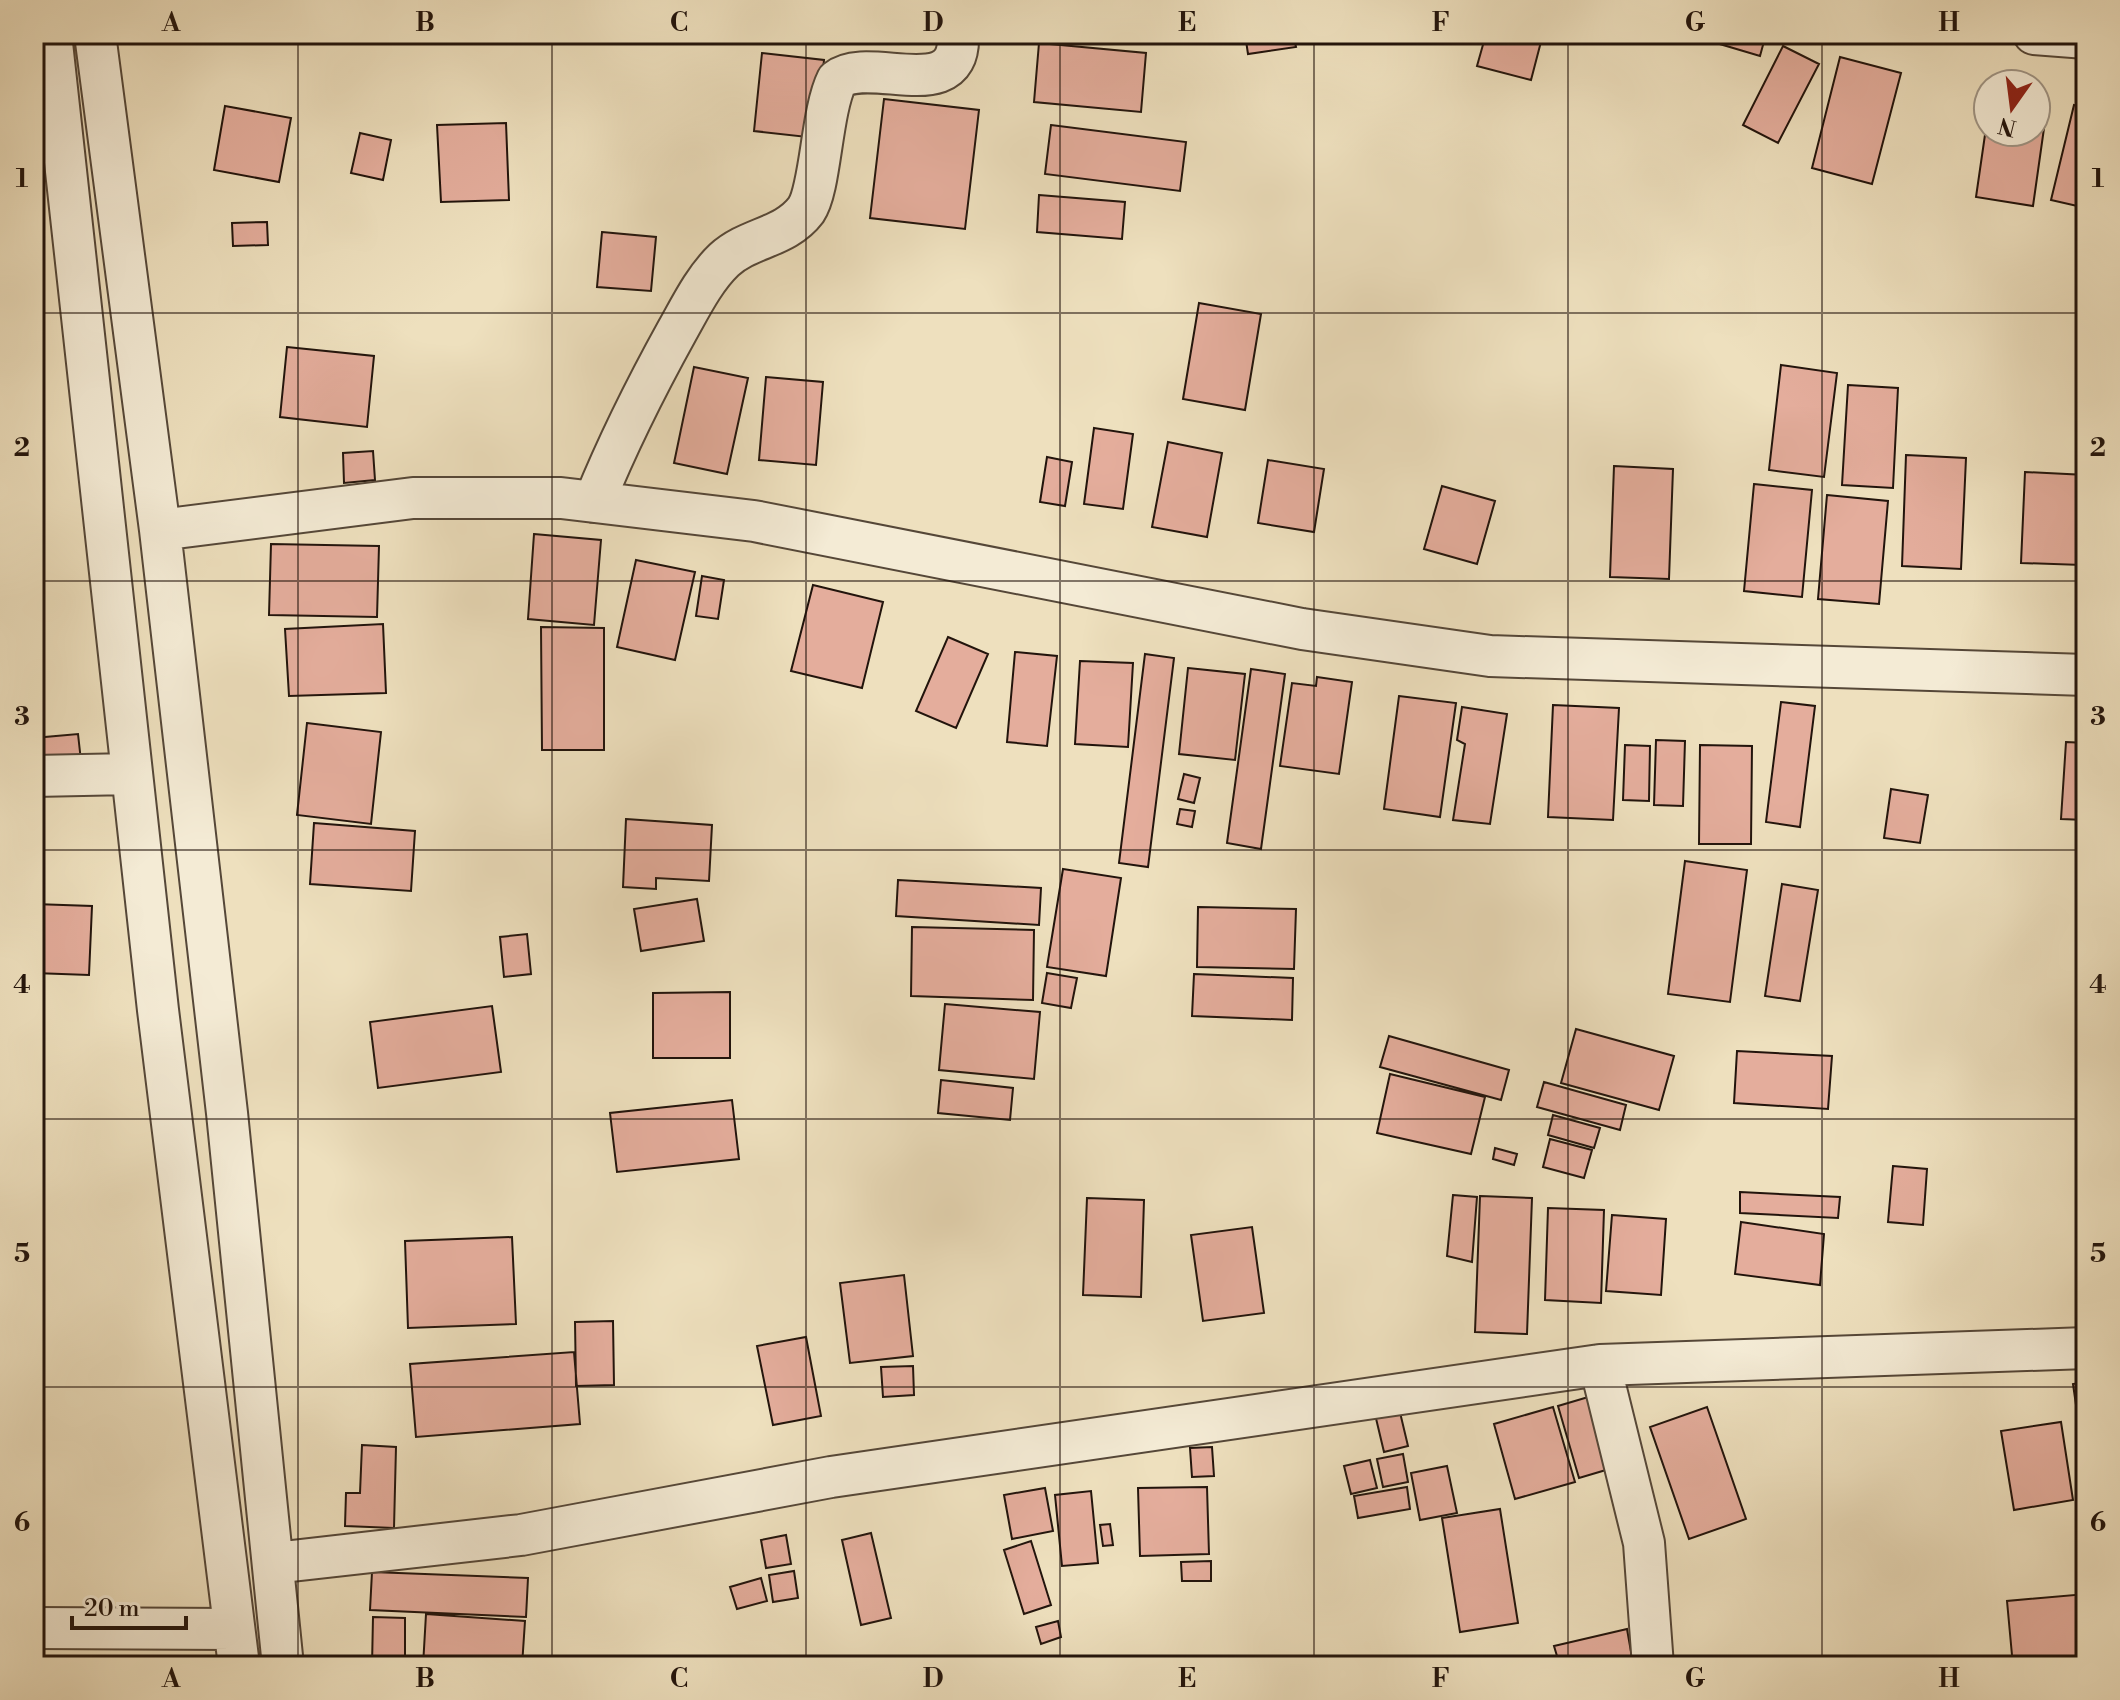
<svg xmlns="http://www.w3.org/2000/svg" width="2120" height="1700" font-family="'Libre Bodoni',serif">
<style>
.building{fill:#e4ad9c;stroke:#22140c;stroke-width:2}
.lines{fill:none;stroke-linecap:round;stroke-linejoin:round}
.minor-casing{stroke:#554738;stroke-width:44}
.minor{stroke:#f4ebd5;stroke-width:40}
.grid{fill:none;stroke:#22140c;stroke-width:2;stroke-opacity:0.55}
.neatline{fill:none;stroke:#22140c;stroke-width:3}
.grid-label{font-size:26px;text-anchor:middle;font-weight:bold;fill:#22140c}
</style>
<rect width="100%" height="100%" fill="#eee0be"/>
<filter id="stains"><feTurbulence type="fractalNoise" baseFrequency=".0025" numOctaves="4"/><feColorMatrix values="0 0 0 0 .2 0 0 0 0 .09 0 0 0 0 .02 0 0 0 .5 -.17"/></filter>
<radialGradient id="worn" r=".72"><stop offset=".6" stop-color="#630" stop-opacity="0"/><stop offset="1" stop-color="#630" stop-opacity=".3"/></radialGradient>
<path class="building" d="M1245 34H1293L1296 47 1248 54Z
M1486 34H1543L1531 80 1477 66Z
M1716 34H1766L1760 56 1713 42Z
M1039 43 1146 53 1141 112 1034 102Z
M1783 46 1819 64 1778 143 1743 125Z
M762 53 824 60 816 138 754 131Z
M1840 57 1901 73 1872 184 1812 168Z
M2036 98 2048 100 2033 206 1976 197 1988 114V132H2036Z
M884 99 979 110 965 229 870 218Z
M2074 105 2086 107V208L2051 200Z
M225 106 291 118 279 182 214 170Z
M506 123 509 200 441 202 437 125Z
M1051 125 1186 142 1180 191 1045 174Z
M360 133 391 140 383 180 351 173Z
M1039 195 1125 202 1122 239 1037 232Z
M267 222 268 245 233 246 232 223Z
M602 232 656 237 651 291 597 287Z
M1199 303 1261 314 1245 410 1183 399Z
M287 347 374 356 367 427 280 417Z
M1781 365 1837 373 1824 477 1769 470Z
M694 367 748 378 727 474 674 463Z
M766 377 823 382 816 465 759 460Z
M1848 385 1898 388 1893 488 1842 485Z
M1094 428 1133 434 1123 509 1084 504Z
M1168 442 1222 453 1207 537 1152 527Z
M373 451 375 480 344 483 343 453Z
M1906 455 1966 458 1961 569 1902 566Z
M1047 457 1072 462 1065 506 1040 502Z
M1268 460 1324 469 1314 532 1258 523Z
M1614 466 1673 469 1669 579 1610 577Z
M2025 472 2086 475 2082 565 2021 563Z
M1754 484 1812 490 1802 597 1744 591Z
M1442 486 1495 501 1477 564 1424 549Z
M1827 495 1888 501 1879 604 1818 599Z
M534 534 601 540 594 625 528 619Z
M271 544 379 546 377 617 269 615Z
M636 560 695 572 675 660 617 647Z
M702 576 724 580 718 619 696 616Z
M813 585 883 602 862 688 791 671Z
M383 624 386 693 289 696 285 629Z
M541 627 604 628V750H542Z
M948 637 988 654 956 728 916 711Z
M1015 652 1057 656 1047 746 1007 742Z
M1145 654 1174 658 1148 867 1119 863Z
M1080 661 1133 663 1128 747 1075 744Z
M1188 668 1245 674 1235 760 1179 754Z
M1251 669 1285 674 1261 849 1227 843Z
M1317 677 1352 682 1339 774 1280 766 1292 683 1316 686Z
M1399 696 1456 703 1440 817 1384 809Z
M1781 702 1815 706 1800 827 1766 822Z
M1553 705 1619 708 1613 820 1548 817Z
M1462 707 1507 714 1490 824 1453 820 1465 744 1457 740Z
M307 723 381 732 371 824 297 815Z
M78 734 81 761 36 764 34 738Z
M1656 740 1685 741 1683 806 1654 805Z
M2066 742 2086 743V820L2061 819Z
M1625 745 1650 746 1649 801 1623 800Z
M1700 745 1752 746 1751 844H1699Z
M1184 774 1200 778 1194 803 1178 799Z
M1891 789 1928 795 1920 843 1884 838Z
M1180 809 1195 811 1192 827 1177 824Z
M626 819 712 825 709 881 656 878V889L623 887Z
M314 823 415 831 411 891 310 884Z
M1685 861 1747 870 1730 1002 1668 994Z
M1063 869 1121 878 1106 976 1047 967Z
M898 880 1041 888 1039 925 896 916Z
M1782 884 1818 890 1800 1001 1765 996Z
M697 899 704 941 641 951 634 909Z
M34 904 92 906 89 975 34 973Z
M1198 907 1296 909 1294 969 1197 967Z
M912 927 1034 930 1033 1000 911 996Z
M527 934 531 974 504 977 500 937Z
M1047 973 1077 978 1071 1008 1042 1003Z
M1194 974 1293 978 1292 1020 1192 1016Z
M730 992V1058H653V993Z
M945 1004 1040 1012 1034 1079 939 1070Z
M492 1006 501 1072 378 1088 370 1022Z
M1576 1029 1674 1056 1659 1110 1561 1083Z
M1389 1036 1509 1070 1501 1100 1380 1067Z
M1737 1051 1832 1056 1828 1109 1734 1103Z
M1390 1074 1485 1097 1471 1154 1377 1133Z
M941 1080 1013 1088 1010 1120 938 1113Z
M1544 1082 1626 1105 1620 1130 1537 1107Z
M732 1100 739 1159 617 1172 610 1113Z
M1553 1115 1600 1128 1594 1148 1548 1135Z
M1550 1139 1592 1150 1584 1178 1543 1167Z
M1495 1148 1517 1154 1514 1165 1493 1159Z
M1893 1166 1927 1169 1923 1225 1888 1222Z
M1740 1192 1840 1197 1838 1218 1740 1213Z
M1453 1195 1477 1197 1472 1262 1447 1256Z
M1480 1196 1532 1198 1527 1334 1475 1332Z
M1087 1198 1144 1200 1141 1297 1083 1295Z
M1548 1208 1604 1210 1601 1303 1545 1300Z
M1612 1215 1666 1219 1661 1295 1606 1291Z
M1741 1222 1824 1234 1820 1285 1735 1274Z
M1252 1227 1264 1313 1203 1321 1191 1235Z
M512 1237 516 1324 408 1328 405 1241Z
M904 1275 913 1356 850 1363 840 1283Z
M613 1321 614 1385 576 1386 575 1322Z
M806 1337 821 1416 773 1425 757 1346Z
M574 1352 580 1424 416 1437 410 1364Z
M913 1366 914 1395 883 1397 881 1367Z
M2086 1382V1418L2078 1419 2073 1384Z
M1595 1395 1616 1467 1579 1478 1558 1406Z
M1398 1404 1408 1446 1384 1452 1374 1410Z
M1553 1407 1575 1482 1515 1499 1494 1424Z
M1707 1407 1746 1519 1689 1539 1650 1427Z
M2061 1422 2073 1500 2014 1510 2001 1431Z
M362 1445 396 1447 394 1528 345 1526 346 1493H360Z
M1212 1447 1214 1476 1192 1477 1190 1448Z
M1403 1454 1408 1482 1383 1487 1377 1459Z
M1370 1460 1377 1488 1351 1494 1344 1466Z
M1447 1466 1457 1513 1420 1520 1411 1473Z
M1207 1487 1209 1554 1140 1556 1138 1488Z
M1407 1487 1410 1509 1358 1518 1354 1496Z
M1045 1488 1053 1531 1012 1539 1004 1495Z
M1091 1491 1098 1563 1062 1566 1055 1495Z
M1500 1509 1518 1623 1460 1632 1442 1518Z
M1110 1524 1113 1545 1103 1546 1100 1525Z
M871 1533 891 1618 861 1625 842 1540Z
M786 1535 791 1564 766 1568 761 1540Z
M1031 1541 1051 1605 1024 1614 1004 1550Z
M1211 1561V1581H1182L1181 1562Z
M794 1571 798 1598 773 1602 769 1575Z
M372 1572 528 1578 526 1617 370 1610Z
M761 1578 767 1601 737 1609 730 1587Z
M2086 1594V1662L2013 1666 2007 1601Z
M426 1614 525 1621 522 1666H423Z
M373 1617 405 1618V1666H372Z
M1058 1621 1061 1637 1041 1644 1036 1627Z
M1627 1629 1633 1663 1560 1666 1554 1646Z"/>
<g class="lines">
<defs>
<path id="minor" d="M51 34 158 1010 239 1666
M95 34 160 530 227 1113 283 1666
M2034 34 2086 38
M594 502C618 443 646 387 677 331 690 308 704 279 724 260 749 237 785 238 806 210 821 188 821 112 837 80 869 54 962 108 958 34
M160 530 413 498H561L754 521 1302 629 1490 656 2086 675
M34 776 131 774
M1600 1365 1644 1543 1653 1666
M274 1563 521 1535 831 1477 1600 1365 2086 1348
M34 1628 233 1629"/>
</defs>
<use href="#minor" class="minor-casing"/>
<use href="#minor" class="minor"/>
</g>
<path class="grid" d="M298 34V1666M552 34V1666M806 34V1666M1060 34V1666M1314 34V1666M1568 34V1666M1822 34V1666M34 313H2086M34 581H2086M34 850H2086M34 1119H2086M34 1387H2086"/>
<rect width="2120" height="1700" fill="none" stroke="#eee0be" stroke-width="88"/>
<g transform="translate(2012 108) rotate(194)"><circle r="38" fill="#f4ebd5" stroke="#a09585" stroke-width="2"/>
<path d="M0-6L14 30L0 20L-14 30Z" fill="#8f2418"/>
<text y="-12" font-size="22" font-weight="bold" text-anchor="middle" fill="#22140c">N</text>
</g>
<path d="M72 1616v12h114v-12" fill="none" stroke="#22140c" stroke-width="4"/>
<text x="84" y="1616" font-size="24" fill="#22140c" stroke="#f4ebd5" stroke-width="6" paint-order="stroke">20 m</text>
<rect x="44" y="44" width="2032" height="1612" class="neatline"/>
<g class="grid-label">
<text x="171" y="31">A</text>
<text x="425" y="31">B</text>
<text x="679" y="31">C</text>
<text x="933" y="31">D</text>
<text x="1187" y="31">E</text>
<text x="1441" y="31">F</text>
<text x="1695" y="31">G</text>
<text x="1949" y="31">H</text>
<text x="22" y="187">1</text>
<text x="2098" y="187">1</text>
<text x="22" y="456">2</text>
<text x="2098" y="456">2</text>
<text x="22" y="725">3</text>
<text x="2098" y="725">3</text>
<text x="22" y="993">4</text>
<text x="2098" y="993">4</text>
<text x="22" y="1262">5</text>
<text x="2098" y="1262">5</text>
<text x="22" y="1531">6</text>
<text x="2098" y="1531">6</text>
<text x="171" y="1687">A</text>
<text x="425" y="1687">B</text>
<text x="679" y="1687">C</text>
<text x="933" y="1687">D</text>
<text x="1187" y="1687">E</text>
<text x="1441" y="1687">F</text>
<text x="1695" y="1687">G</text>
<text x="1949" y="1687">H</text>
</g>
<rect width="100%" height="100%" filter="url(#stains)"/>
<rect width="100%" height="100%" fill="url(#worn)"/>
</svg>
